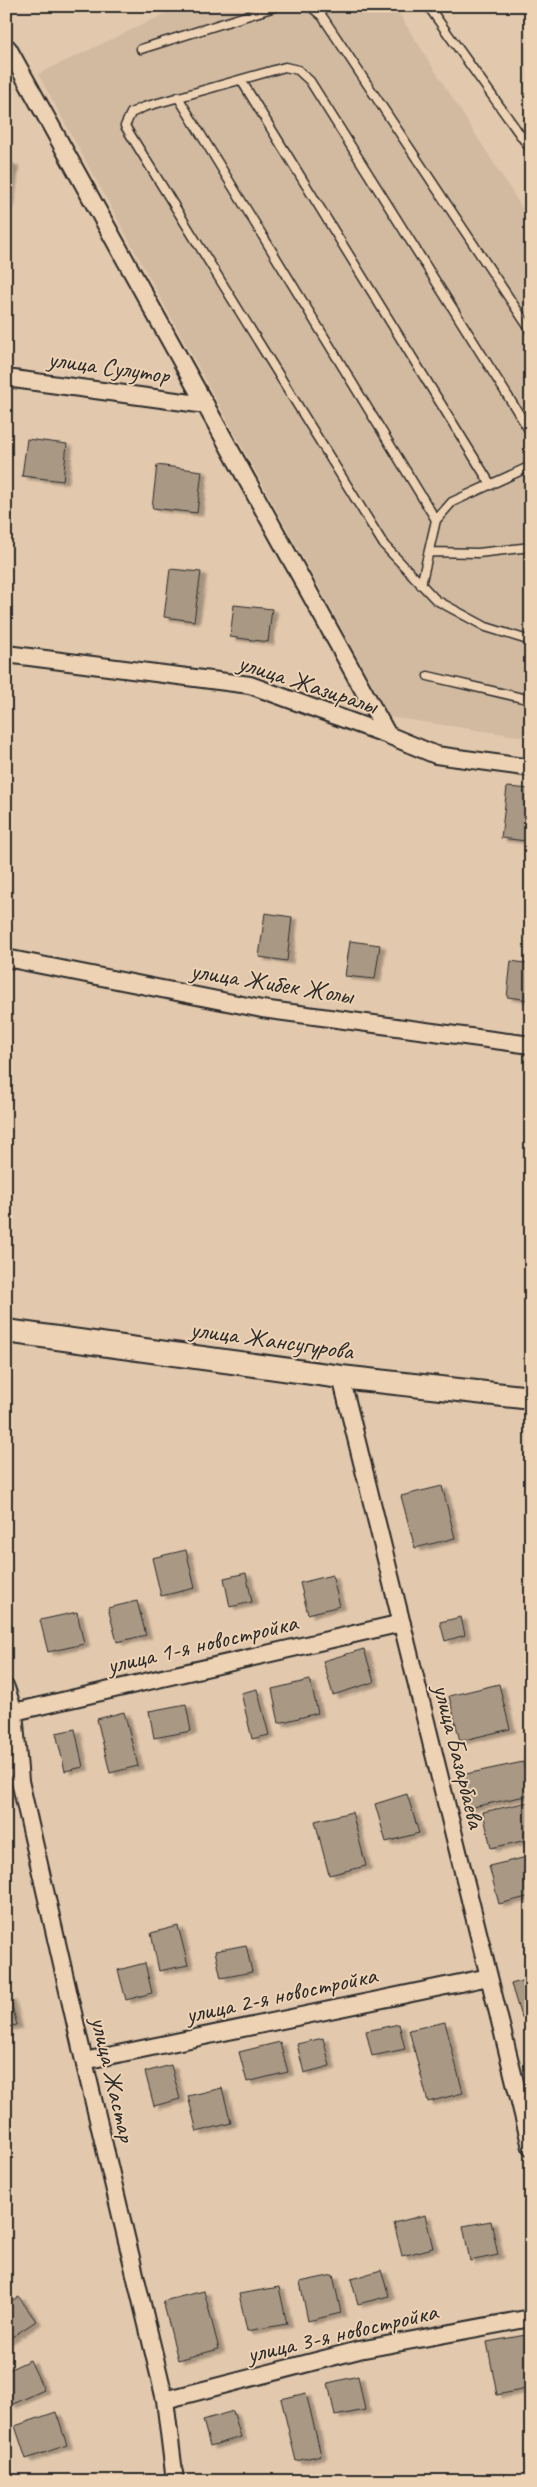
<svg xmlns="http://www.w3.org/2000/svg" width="537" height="2487" font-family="Caveat,sans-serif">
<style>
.built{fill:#d1baa0}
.building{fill:#a99884;stroke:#2b2b2b;filter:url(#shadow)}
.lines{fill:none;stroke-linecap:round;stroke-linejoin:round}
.service-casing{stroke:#2b2b2b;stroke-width:11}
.minor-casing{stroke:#2b2b2b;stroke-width:20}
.secondary-casing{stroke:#2b2b2b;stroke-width:26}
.service{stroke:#eed2b4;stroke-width:8}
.minor{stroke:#eed2b4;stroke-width:16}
.secondary{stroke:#eed2b4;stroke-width:22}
.labels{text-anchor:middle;stroke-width:4;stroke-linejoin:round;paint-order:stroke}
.street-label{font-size:25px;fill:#2b2b2b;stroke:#eed2b4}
</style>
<defs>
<filter id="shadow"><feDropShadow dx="5.5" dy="3" stdDeviation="1" flood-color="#0004"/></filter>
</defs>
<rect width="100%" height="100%" fill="#e2c8ac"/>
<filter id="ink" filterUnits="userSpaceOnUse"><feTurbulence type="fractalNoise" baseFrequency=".02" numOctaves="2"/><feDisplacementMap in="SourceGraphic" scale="10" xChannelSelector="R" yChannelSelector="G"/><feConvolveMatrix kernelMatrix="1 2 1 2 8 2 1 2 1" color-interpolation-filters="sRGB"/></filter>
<g filter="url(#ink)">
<path class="built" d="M182 6H394L531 222V738L390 717 38 74Z"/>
<path class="building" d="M6 162 13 163 8 204H6Z
M27 439 67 444 63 481 22 476Z
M157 465 202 471 197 513 152 508Z
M170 569 201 572 194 621 164 617Z
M234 605 272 609 268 642 230 637Z
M507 787 531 789 526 841 501 838Z
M265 913 292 917 287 961 259 957Z
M350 941 380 945 375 979 345 976Z
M511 961 531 964V1000L507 997Z
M442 1486 455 1538 415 1548 401 1496Z
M186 1550 195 1588 161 1596 152 1558Z
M246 1573 252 1602 230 1607 224 1578Z
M332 1575 340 1606 308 1614 300 1583Z
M137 1601 146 1635 117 1642 108 1608Z
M77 1612 84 1644 48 1652 40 1620Z
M461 1617 465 1635 445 1641 440 1622Z
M364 1649 374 1682 333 1695 323 1661Z
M310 1680 318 1713 279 1723 272 1689Z
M499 1684 510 1729 460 1741 449 1696Z
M257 1689 269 1735 252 1739 241 1693Z
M186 1704 191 1731 154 1738 149 1711Z
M124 1712 138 1766 110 1773 97 1719Z
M75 1729 83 1767 65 1771 56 1733Z
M523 1762 530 1795 468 1808 461 1775Z
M407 1794 419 1833 386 1842 375 1804Z
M528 1802 531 1816V1839L491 1848 483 1812Z
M352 1812 366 1866 329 1875 315 1821Z
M531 1856V1896L499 1904 489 1866Z
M178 1926 188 1965 159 1971 151 1933Z
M246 1945 252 1972 221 1978 215 1951Z
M145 1963 152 1993 126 2000 118 1970Z
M531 1978V2014L521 2017 511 1984Z
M10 1998 17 2025 6 2027V1999Z
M445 2022 463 2093 428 2102 409 2030Z
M399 2024 405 2049 372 2056 366 2031Z
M323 2038 330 2066 304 2073 297 2044Z
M280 2042 288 2072 247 2082 239 2052Z
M171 2065 180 2099 154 2106 145 2072Z
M222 2088 231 2123 197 2132 188 2096Z
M425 2215 433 2248 402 2256 394 2223Z
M491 2221 498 2255 470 2261 463 2226Z
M381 2270 389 2296 358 2304 351 2279Z
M333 2275 341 2313 308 2321 300 2282Z
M279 2287 287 2324 247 2331 239 2294Z
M204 2291 219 2349 178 2360 163 2301Z
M19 2297 36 2321 6 2341V2305Z
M531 2334V2388L497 2395 487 2342Z
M30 2360 44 2390 11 2405 6 2395V2371Z
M358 2376 365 2410 335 2416 328 2383Z
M306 2393 321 2455 296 2461 281 2399Z
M233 2411 241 2437 210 2446 203 2420Z
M56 2412 67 2445 26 2459 15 2426Z"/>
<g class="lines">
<defs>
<path id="service" d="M310 6 322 16 531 331
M428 6 531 150
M141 49 278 6
M241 80 491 485
M178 97 436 520
M531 433 310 81 298 70 285 67 144 107 131 113 125 126 384 545 436 600 486 627 531 641
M429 552 478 553 531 547
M421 585 436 520 452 502 531 466
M428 676 531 700"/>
<path id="minor" d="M8 48 388 735
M6 378 206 405
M6 654 250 685 388 735 436 755 531 768
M6 958 262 1009 531 1045
M341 1377 531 2147
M6 1688 14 1712 20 1781 84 2061 165 2400 175 2481
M14 1712 402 1623
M84 2061 489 1977
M165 2400 359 2350 531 2318"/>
<path id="secondary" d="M6 1331 341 1377 531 1398"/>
</defs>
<use href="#service" class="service-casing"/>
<use href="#minor" class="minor-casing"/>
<use href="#secondary" class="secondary-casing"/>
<use href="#service" class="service"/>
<use href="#minor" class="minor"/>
<use href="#secondary" class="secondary"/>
</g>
</g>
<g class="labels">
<g class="street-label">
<text transform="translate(109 366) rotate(8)" y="9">улица Сулутор</text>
<text transform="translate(308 683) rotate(18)" y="9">улица Жазиралы</text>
<text transform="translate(272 982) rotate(9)" y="9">улица Жибек Жолы</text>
<text transform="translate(272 1339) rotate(8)" y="9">улица Жансугурова</text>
<text transform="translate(202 1643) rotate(-13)" y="9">улица 1-я новостройка</text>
<text transform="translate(460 1756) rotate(76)" y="9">улица Базарбаева</text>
<text transform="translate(281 1994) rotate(-12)" y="9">улица 2-я новостройка</text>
<text transform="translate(114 2079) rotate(77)" y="9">улица Жастар</text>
<text transform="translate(342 2332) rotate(-13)" y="9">улица 3-я новостройка</text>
</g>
</g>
<rect width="537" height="2487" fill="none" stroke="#eed2b4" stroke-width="25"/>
<rect x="12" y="12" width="512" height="2462" fill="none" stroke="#2b2b2b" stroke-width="2" filter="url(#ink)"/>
</svg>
